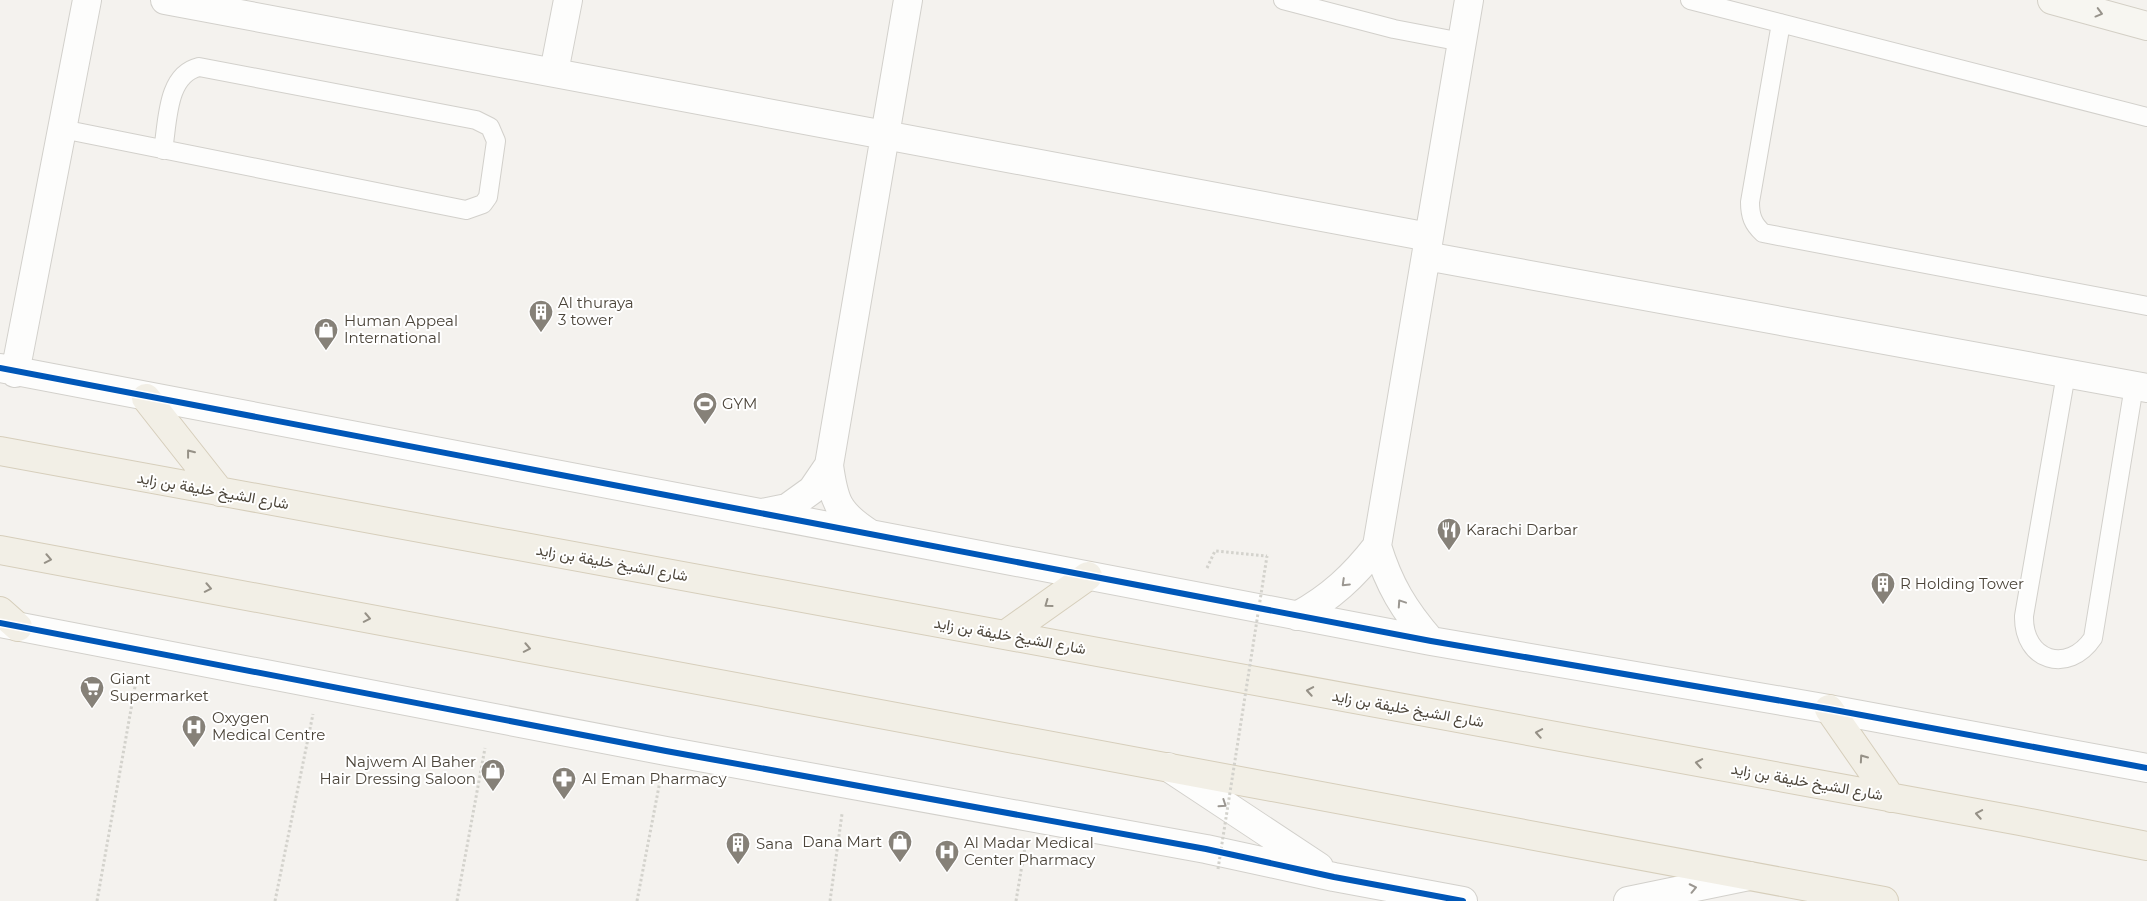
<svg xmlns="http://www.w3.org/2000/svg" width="2147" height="901" font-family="Montserrat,Vazirmatn,sans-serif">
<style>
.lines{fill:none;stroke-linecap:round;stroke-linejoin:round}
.lane-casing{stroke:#d2d0cb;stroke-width:20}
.street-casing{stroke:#d2d0cb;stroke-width:30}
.secondary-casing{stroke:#d3cfc5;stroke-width:30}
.primary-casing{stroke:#d6cebb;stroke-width:30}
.path{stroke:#d3d2cc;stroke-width:3;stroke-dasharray:2.5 2.5;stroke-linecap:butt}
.lane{stroke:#fdfdfc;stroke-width:18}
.street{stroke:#fdfdfc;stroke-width:28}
.secondary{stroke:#f7f6f1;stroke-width:28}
.primary{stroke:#f2efe6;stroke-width:28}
.path-bridge{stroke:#d3d2cc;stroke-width:3;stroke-dasharray:2.5 2.5;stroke-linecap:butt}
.cycleway-casing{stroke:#fff;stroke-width:9}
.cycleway{stroke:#0057b8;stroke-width:6}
.oneway{stroke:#98948c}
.oneway2{stroke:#969187}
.oneway3{stroke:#9b9791}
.labels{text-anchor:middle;stroke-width:4;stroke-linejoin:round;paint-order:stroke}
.poi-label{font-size:15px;fill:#4b4439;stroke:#fff;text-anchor:start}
.street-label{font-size:15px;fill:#4b4439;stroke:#fff}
</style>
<rect width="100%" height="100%" fill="#f4f2ee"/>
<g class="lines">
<defs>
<path id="lane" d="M1283 0 1394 29 1462 42
M1690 0 2147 117
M1781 23 1750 202C1750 216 1753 224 1763 233L2147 306
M62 129 466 210 483 204 488 197 496 141 490 127 476 120 199 67C166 75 168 122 163 150
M2066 374 2024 616C2023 661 2068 675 2093 638L2134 386"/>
<path id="street" d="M165 0 1429 237
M554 72 568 0
M1426 256 2147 388
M0 368 1431 641 1829 709 2147 768
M15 373 87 0
M762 513 787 508 812 490 829 465
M869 533C838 513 834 502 829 465L908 0
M1377 546C1389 585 1404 610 1431 641
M1297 616C1330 598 1354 576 1377 546L1469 0
M0 623 666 751 1206 849 1334 877 1463 901
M1168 767 1319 867
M1628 901 1749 876"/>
<path id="secondary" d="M2052 0 2147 26"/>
<path id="primary" d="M146 398 220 492
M0 451 2020 821 2147 846
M0 550 1884 901
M0 611 18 627
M1005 635 1088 576
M1829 709 1891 798"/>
</defs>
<use href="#lane" class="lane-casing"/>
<use href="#street" class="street-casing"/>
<use href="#secondary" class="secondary-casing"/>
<use href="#primary" class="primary-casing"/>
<path class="path" d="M1207 568 1215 551 1267 556
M97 901 136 681
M275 901 313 714
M457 901 485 748
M637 901 660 781
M830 901 842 814
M1016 901 1025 847"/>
<use href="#lane" class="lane"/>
<use href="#street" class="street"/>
<use href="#secondary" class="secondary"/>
<use href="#primary" class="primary"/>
<path class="path-bridge" d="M1218 869 1267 556"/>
<defs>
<path id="cycleway" d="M0 368 1431 641 1829 709 2147 768
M0 623 666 751 1206 849 1334 877 1463 901"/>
</defs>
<use href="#cycleway" class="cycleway-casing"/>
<use href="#cycleway" class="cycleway"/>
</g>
<defs><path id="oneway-chevron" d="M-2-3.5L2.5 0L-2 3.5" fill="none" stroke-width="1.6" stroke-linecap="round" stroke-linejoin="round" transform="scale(1.25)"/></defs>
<use class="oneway" href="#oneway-chevron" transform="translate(2099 13) rotate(15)"/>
<g class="oneway2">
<use href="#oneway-chevron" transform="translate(190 453) rotate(-128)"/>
<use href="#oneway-chevron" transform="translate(48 559) rotate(11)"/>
<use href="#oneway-chevron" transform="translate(208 588) rotate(11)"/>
<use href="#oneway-chevron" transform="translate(1048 604) rotate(144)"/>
<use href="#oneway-chevron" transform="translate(367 618) rotate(11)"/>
<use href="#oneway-chevron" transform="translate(527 648) rotate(11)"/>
<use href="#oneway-chevron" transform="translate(1310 691) rotate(-170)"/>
<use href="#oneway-chevron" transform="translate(1539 733) rotate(-170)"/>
<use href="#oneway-chevron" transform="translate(1863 758) rotate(-125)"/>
<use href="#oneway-chevron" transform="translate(1699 763) rotate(-170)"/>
<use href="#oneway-chevron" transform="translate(1979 814) rotate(-170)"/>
</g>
<g class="oneway3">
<use href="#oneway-chevron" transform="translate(1345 583) rotate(136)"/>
<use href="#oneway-chevron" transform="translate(1401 603) rotate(-124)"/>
<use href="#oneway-chevron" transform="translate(1223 804) rotate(34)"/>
<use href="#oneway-chevron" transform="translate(1693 888) rotate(-12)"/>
</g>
<defs>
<symbol id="building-pin" viewBox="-11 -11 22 30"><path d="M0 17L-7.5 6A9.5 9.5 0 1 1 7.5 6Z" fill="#868178" stroke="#fff"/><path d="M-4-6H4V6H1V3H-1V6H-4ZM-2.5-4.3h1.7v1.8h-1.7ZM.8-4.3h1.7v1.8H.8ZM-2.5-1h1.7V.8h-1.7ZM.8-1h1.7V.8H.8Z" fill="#fff"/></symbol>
<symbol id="shop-pin" viewBox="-11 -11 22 30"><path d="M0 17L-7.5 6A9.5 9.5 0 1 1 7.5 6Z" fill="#868178" stroke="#fff"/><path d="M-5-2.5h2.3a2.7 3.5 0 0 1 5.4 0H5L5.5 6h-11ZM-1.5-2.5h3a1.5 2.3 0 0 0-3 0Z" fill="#fff"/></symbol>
<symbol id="stadium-pin" viewBox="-11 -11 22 30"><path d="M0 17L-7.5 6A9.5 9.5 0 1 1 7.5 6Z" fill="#868178" stroke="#fff"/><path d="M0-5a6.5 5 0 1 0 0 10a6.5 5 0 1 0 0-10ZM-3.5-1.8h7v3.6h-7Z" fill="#fff"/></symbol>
<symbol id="restaurant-pin" viewBox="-11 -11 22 30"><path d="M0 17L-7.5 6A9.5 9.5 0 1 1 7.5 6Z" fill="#868178" stroke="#fff"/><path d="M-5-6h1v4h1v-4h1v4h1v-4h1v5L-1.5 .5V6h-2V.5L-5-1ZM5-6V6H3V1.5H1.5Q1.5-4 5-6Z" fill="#fff"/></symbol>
<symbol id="supermarket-pin" viewBox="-11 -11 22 30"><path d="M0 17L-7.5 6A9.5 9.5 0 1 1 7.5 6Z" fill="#868178" stroke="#fff"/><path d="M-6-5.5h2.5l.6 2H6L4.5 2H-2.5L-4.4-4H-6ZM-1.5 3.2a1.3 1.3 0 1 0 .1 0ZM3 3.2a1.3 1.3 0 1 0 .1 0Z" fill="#fff"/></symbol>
<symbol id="hospital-pin" viewBox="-11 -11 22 30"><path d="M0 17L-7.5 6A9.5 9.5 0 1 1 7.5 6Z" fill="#868178" stroke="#fff"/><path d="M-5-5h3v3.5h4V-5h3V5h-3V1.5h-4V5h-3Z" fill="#fff"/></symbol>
<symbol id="pharmacy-pin" viewBox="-11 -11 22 30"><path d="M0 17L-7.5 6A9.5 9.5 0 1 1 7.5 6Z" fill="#868178" stroke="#fff"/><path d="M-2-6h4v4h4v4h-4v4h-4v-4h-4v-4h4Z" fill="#fff"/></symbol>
</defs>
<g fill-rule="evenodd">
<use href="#building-pin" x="527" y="298" width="28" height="38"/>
<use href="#shop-pin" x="312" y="316" width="28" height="38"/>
<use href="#stadium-pin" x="691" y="390" width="28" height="38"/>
<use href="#restaurant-pin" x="1435" y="516" width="28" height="38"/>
<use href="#building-pin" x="1869" y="570" width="28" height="38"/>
<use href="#supermarket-pin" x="78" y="674" width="28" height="38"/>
<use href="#hospital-pin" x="180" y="713" width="28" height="38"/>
<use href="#shop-pin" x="479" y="757" width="28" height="38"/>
<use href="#pharmacy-pin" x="550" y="765" width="28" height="38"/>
<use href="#shop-pin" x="886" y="828" width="28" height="38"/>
<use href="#building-pin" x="724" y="830" width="28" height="38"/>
<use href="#hospital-pin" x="933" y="838" width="28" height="38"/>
</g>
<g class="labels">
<g class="poi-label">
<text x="558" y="308">Al thuraya<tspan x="558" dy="17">3 tower</tspan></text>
<text x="344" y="326">Human Appeal<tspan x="344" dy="17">International</tspan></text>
<text x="722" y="409">GYM</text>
<text x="1466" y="535">Karachi Darbar</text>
<text x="1900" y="589">R Holding Tower</text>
<text x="110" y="684">Giant<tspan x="110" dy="17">Supermarket</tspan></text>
<text x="212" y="723">Oxygen<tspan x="212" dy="17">Medical Centre</tspan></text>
<text x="476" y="767" text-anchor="end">Najwem Al Baher<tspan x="476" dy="17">Hair Dressing Saloon</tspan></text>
<text x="582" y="784">Al Eman Pharmacy</text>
<text x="882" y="847" text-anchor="end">Dana Mart</text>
<text x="964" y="848">Al Madar Medical<tspan x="964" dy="17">Center Pharmacy</tspan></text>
<text x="756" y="849">Sana</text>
</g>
<g class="street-label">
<text transform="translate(213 491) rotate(10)" y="5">شارع الشيخ خليفة بن زايد</text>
<text transform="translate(612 563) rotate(10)" y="5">شارع الشيخ خليفة بن زايد</text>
<text transform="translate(1010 636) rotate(10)" y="5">شارع الشيخ خليفة بن زايد</text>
<text transform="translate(1408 709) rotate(10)" y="5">شارع الشيخ خليفة بن زايد</text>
<text transform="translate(1807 782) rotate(10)" y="5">شارع الشيخ خليفة بن زايد</text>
</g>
</g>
</svg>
